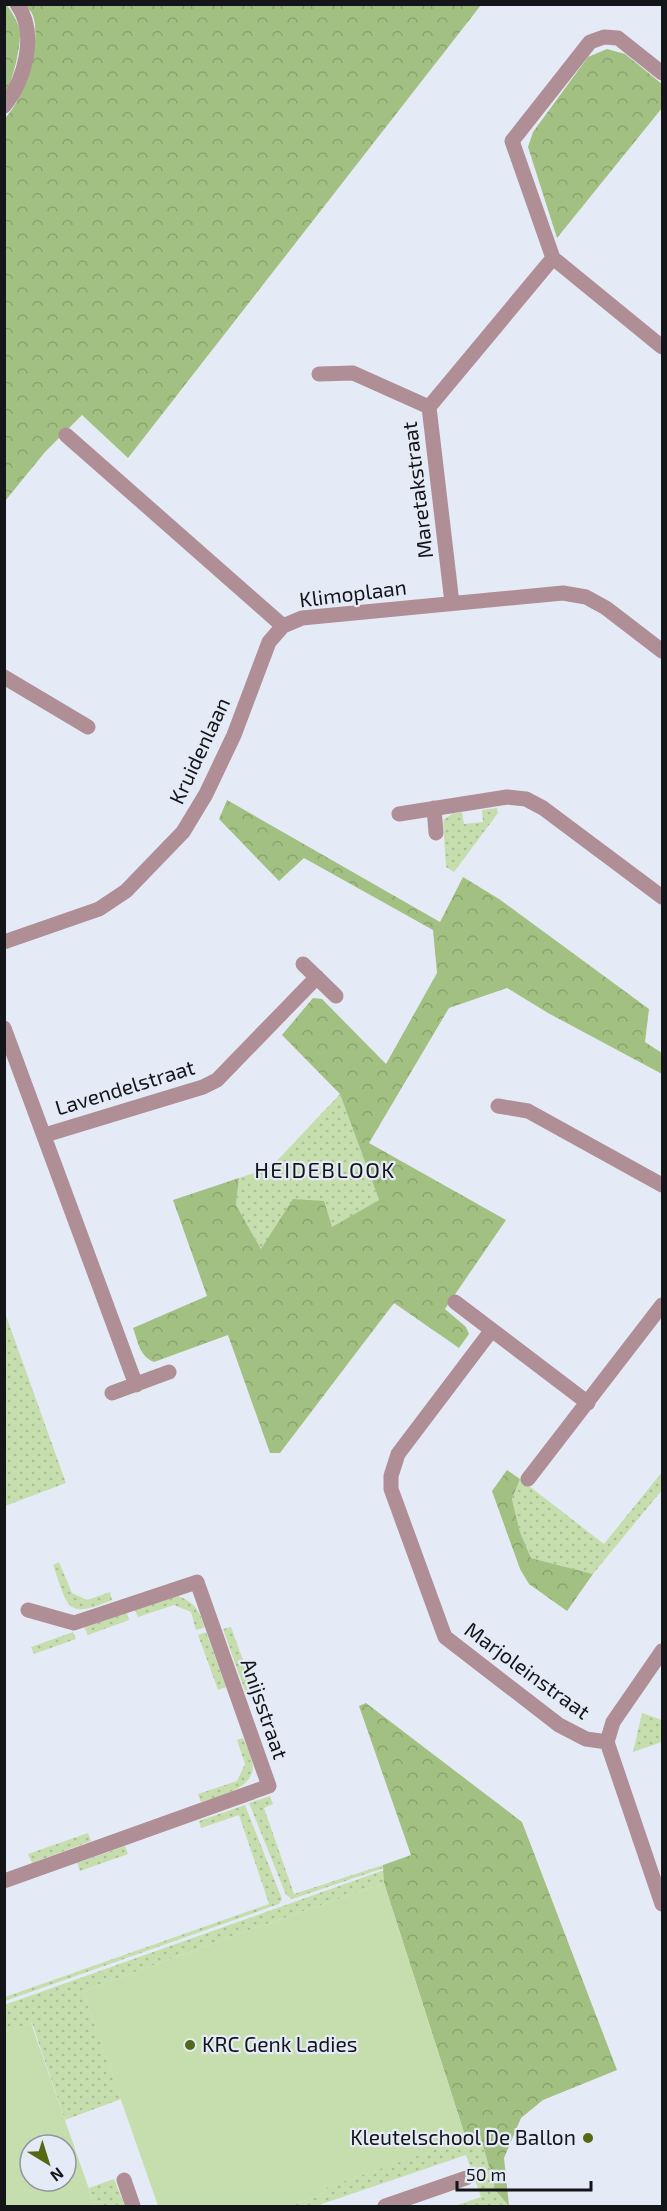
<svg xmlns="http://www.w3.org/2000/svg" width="667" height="2211" font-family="'Exo 2',sans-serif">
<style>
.grass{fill:url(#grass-dots)}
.forest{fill:url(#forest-crowns)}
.green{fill:#c6dead;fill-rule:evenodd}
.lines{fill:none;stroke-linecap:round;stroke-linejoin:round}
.minor{stroke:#b08e95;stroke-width:15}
.poi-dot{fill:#556814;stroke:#e5ebf6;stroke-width:2}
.labels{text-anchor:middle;stroke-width:4.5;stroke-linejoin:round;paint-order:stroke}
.street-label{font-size:21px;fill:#131519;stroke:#e5ebf6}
.poi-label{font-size:21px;fill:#131519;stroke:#e5ebf6;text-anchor:start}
.neighbourhood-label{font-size:22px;letter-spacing:1.5px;fill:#131519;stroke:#e5ebf6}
</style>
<defs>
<pattern id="grass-dots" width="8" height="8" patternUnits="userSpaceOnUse" patternTransform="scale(1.5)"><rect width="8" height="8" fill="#c6dead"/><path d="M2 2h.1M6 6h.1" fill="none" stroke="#a9be94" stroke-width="1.8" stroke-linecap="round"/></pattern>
<pattern id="forest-crowns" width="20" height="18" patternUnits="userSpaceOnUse" patternTransform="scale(1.5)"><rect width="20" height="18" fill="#a2c081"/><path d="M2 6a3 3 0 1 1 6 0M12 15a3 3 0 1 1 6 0" fill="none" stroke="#8ba46f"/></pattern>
</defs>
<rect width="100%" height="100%" fill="#e5ebf6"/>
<path class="grass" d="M497 808 498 813 454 872 446 867 443 820 452 814 462 812 464 824 483 822 482 810Z
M340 1094 379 1200 332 1228 261 1249 236 1205 239 1178 271 1167Z
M4 1310 66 1483 5 1506H4Z
M662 1472V1490L593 1574 531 1558 520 1532 512 1499 520 1479 604 1544Z
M59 1562 72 1593 87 1600 110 1592 112 1600C65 1620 68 1607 53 1565Z
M178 1596C195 1602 199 1611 205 1627L196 1630 191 1612 174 1605 138 1617 135 1610Z
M127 1613 129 1620 88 1635 84 1627Z
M231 1627 254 1691 246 1694 223 1629Z
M73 1632 76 1639 34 1654 31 1647Z
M206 1632 226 1687 218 1690 198 1635Z
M642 1713 662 1720V1742L633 1752Z
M243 1738C246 1745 250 1753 252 1761 259 1788 219 1796 201 1802L198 1794 237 1781 245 1764 237 1740Z
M270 1796 273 1804 264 1808 294 1894 383 1865 384 1868 292 1899 286 1895 249 1803Z
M245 1805 282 1899 279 1904 5 2001V1997L269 1904 239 1815 201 1828 199 1821Z
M88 1833 91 1841 32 1863 28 1854Z
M125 1846 128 1854 80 1871 77 1863Z
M384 1870V1883L241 1933 83 1991 121 2099 65 2120 32 2023 5 2032 4 2005Z
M480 2134 496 2191 509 2206H454L481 2197 466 2155 316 2206H291L326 2193 324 2188Z
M114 2179 125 2206H95L89 2188Z"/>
<path class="forest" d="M6 4C11 11 19 23 20 31 21 46 13 81 5 93L4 5Z
M25 5H481L128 458 82 415 45 452 5 501 4 119C24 101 42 42 33 16 32 12 28 8 25 5Z
M607 49 625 54 662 84V108L557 238 528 147 533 132 588 57Z
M227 800 440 922 463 877 499 899 649 1009 645 1042 662 1053V1074L548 1013 507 988 449 1008 369 1143 506 1220 445 1309 466 1327 469 1334 459 1348 394 1303 280 1453H270L228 1335 154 1362C139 1356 138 1341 133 1328L207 1296 173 1200 239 1178 236 1205 261 1249 293 1199 324 1201 332 1227 379 1200 340 1094 282 1035 313 998 322 999 386 1064 437 973 433 930 304 858 279 881 219 819Z
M507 1470 520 1479 512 1499 520 1532 531 1558 593 1574 567 1611 529 1584 520 1569 492 1491Z
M366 1703 522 1822 617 2070 543 2100 521 2118 504 2158 509 2206 496 2191 480 2135 466 2139 384 1883 383 1865 411 1855 359 1706Z"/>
<path class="green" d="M384 1883 466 2139 325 2188 326 2193 291 2206H158L83 1991 241 1933Z
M31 2023 95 2206H5V2032ZM30 2145H66V2181H30Z"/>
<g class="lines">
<path class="minor" d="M4 106C25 80 38 33 17 4
M553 258 662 347
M319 374 353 373 429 407
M66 435 283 626
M452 603 429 407 553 258 512 141 590 42 604 37 618 38 662 73
M4 677 88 727
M434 808 436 833
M399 814 507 797 526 799 543 808 662 897
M4 942 99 909 126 891 183 832 206 794 234 735 269 642 283 626 302 618 563 593 586 597 606 608 662 651
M303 964 336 996
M4 1028 136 1385
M498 1106 528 1111 662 1185
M45 1135 203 1087 217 1080 317 977
M455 1302 588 1403
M491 1331 398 1454 391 1476V1489L445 1637 559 1725 586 1739 607 1742
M112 1393 169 1372
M528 1479 662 1305
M662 1651 613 1722 607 1742 662 1904
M4 1881 269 1786 197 1582 74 1623 28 1610
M124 2180 133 2206
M385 2206 466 2178"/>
</g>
<g class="poi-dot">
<circle cx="190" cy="2045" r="6"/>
<circle cx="588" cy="2138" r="6"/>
</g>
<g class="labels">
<g class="street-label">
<text transform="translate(418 490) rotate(-97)" y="7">Maretakstraat</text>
<text transform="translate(353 594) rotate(-7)" y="7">Klimoplaan</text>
<text transform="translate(200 751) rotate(-65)" y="7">Kruidenlaan</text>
<text transform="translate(125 1088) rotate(-17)" y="7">Lavendelstraat</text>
<text transform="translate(527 1671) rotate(36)" y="7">Marjoleinstraat</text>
<text transform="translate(264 1709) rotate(71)" y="7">Anijsstraat</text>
</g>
<g class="poi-label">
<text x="202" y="2052">KRC Genk Ladies</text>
<text x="576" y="2145" text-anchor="end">Kleutelschool De Ballon</text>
</g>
<g class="neighbourhood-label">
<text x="325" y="1178">HEIDEBLOOK</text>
</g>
</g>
<rect width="667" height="2211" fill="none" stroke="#131519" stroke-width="12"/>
<g transform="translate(48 2163) rotate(142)"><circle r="28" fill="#e5ebf6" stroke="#91959e" stroke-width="1.5"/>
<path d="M0-4.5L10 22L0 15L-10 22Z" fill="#556814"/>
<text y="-9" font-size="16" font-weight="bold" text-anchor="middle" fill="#131519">N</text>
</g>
<path d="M457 2181v9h134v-9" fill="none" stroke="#131519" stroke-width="3"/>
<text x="466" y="2181" font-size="18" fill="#131519" stroke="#e5ebf6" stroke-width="4.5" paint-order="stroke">50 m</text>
</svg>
